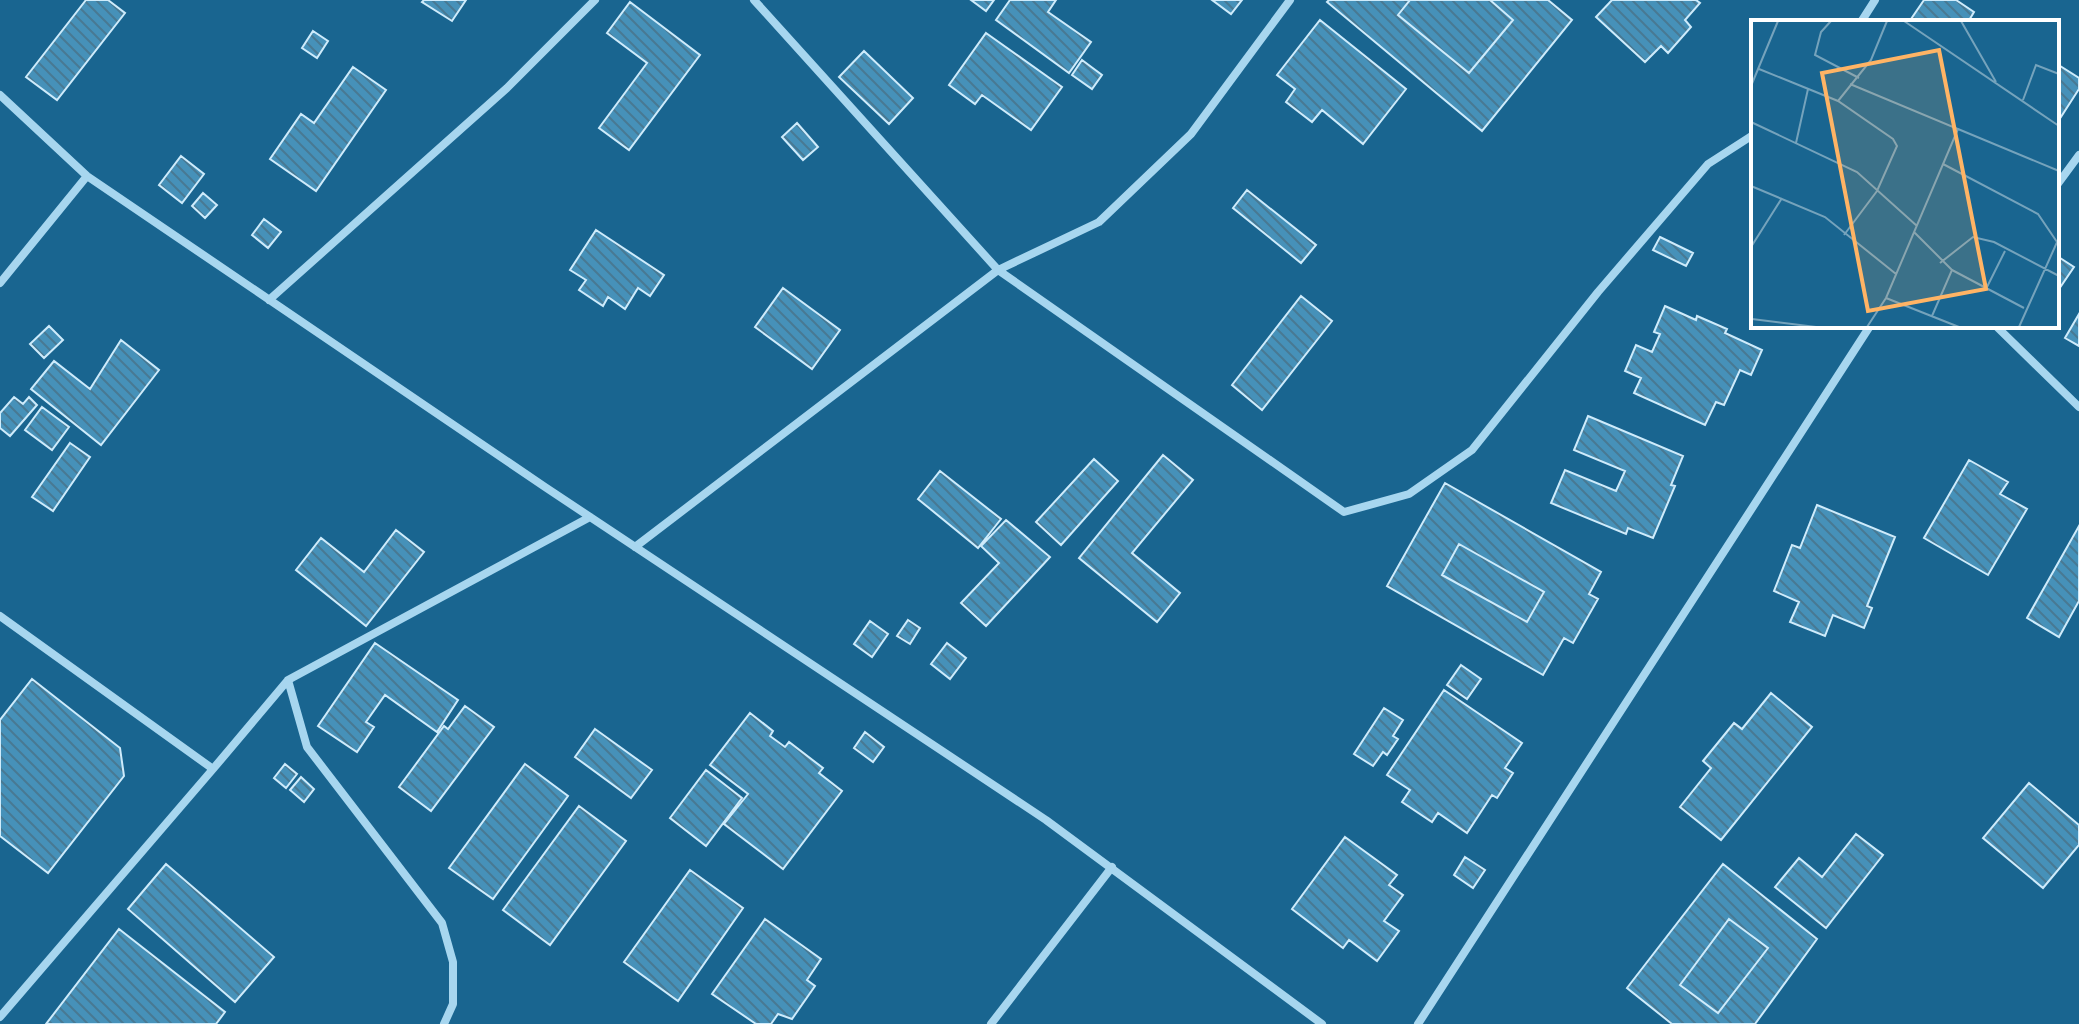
<svg xmlns="http://www.w3.org/2000/svg" width="2079" height="1024" font-family="Karla,sans-serif">
<style>
.building{fill:url(#building-back-hatch);stroke:#ceebfb;stroke-width:2;fill-rule:evenodd}
.lines{fill:none;stroke-linecap:round;stroke-linejoin:round}
.minor{stroke:#a7d6ef;stroke-width:8}
.inset-road{fill:none;stroke:#75a3bc;stroke-width:2}
.view{fill:#ffb465;fill-opacity:0.15;stroke:#ffb465;stroke-width:4}
.inset-edge{fill:none;stroke:#fff;stroke-width:4}
</style>
<defs>
<pattern id="building-back-hatch" width="6" height="6" patternUnits="userSpaceOnUse" patternTransform="scale(2)"><rect width="6" height="6" fill="#4691b9"/><path d="M-1 5l2 2M0 0l6 6M5-1l2 2" fill="none" stroke="#487993"/></pattern>
</defs>
<rect width="100%" height="100%" fill="#196590"/>
<path class="building" d="M86 0H108L125 13 57 100 26 77Z
M424 0H466L452 21 422 2Z
M971 0H994L986 11Z
M1010 0H1056L1048 12 1091 42 1069 73 996 20Z
M1212 0H1242L1231 14Z
M1329 0H1410L1398 15 1469 73 1513 20 1490 0H1548L1572 20 1482 131 1327 2Z
M1410 0H1490L1513 20 1469 73 1398 15Z
M1612 0H1696L1700 3 1685 20 1691 27 1668 53 1661 46 1645 62 1596 17Z
M1924 0H1956L1974 12 1968 22H1909Z
M630 2 700 55 629 150 599 128 647 63 607 33Z
M1320 20 1406 89 1363 144 1322 110 1312 122 1286 102 1295 89 1277 75Z
M313 31 328 41 317 58 302 48Z
M986 33 1062 87 1031 130 982 95 975 104 949 85Z
M864 51 913 98 889 124 839 77Z
M1082 60 1102 75 1092 89 1072 75Z
M2057 64 2079 78V89L2057 123Z
M353 67 386 90 316 191 270 159 301 114 314 123Z
M797 123 818 147 803 160 782 137Z
M181 156 204 174 182 203 159 185Z
M1247 190 1316 245 1301 263 1233 208Z
M203 193 217 205 205 218 192 206Z
M264 219 281 232 268 248 252 235Z
M596 230 664 275 650 296 638 288 625 309 608 297 603 306 579 290 586 280 570 270Z
M1660 237 1693 253 1686 266 1653 250Z
M2057 256 2074 267 2057 292Z
M783 288 840 330 812 369 755 327Z
M1301 296 1332 321 1262 410 1232 385Z
M1665 306 1696 320 1697 316 1727 329 1725 333 1762 350 1751 375 1740 370 1724 405 1716 402 1705 425 1634 393 1641 378 1625 371 1636 345 1652 352 1660 334 1654 332Z
M2079 314V346L2065 338Z
M49 326 63 340 44 358 30 344Z
M121 340 159 370 101 445 31 389 54 361 90 389Z
M14 397 23 404 29 397 37 405 10 436 0 428V413Z
M42 407 69 427 52 450 25 430Z
M1588 416 1683 456 1671 485 1675 486 1653 538 1628 528 1626 534 1551 503 1565 470 1616 491 1625 471 1574 450Z
M70 443 90 457 53 511 32 497Z
M1163 455 1193 480 1132 553 1180 593 1157 622 1079 558Z
M1094 459 1118 481 1061 545 1036 522Z
M1969 460 2008 482 2000 494 2027 509 1988 575 1924 538Z
M940 471 1001 519 978 548 918 499Z
M1445 483 1601 572 1589 594 1598 599 1573 643 1564 638 1543 675 1387 586ZM1459 544 1544 592 1527 622 1442 575Z
M1817 505 1895 537 1867 606 1872 608 1864 628 1833 615 1825 636 1790 622 1799 602 1774 591 1792 545 1800 548Z
M1006 520 1050 557 986 626 961 603 999 563 981 546Z
M2079 526V601L2059 637 2027 618Z
M396 530 424 552 366 626 296 570 321 538 364 572Z
M1459 544 1544 592 1527 622 1442 575Z
M908 620 920 628 910 644 897 636Z
M870 621 888 634 872 657 854 644Z
M375 643 458 700 437 732 385 695 366 722 374 727 357 752 318 726Z
M947 643 966 658 950 679 931 664Z
M1461 665 1481 679 1467 699 1447 685Z
M32 679 120 748 124 776 48 873 0 836V720Z
M1444 690 1522 743 1505 768 1513 773 1497 798 1492 795 1467 833 1438 813 1432 822 1402 802 1410 790 1387 775Z
M1771 693 1812 727 1721 840 1680 807 1711 768 1703 761 1734 723 1742 729Z
M465 706 494 727 431 811 399 787 444 726 448 729Z
M1384 708 1403 720 1393 736 1398 739 1387 755 1383 752 1373 766 1354 754Z
M750 713 773 731 770 736 785 747 789 742 823 768 819 773 842 791 783 869 724 824 748 794 710 765Z
M595 729 652 770 631 798 575 757Z
M865 732 884 747 873 762 854 748Z
M285 764 297 774 286 788 274 778Z
M525 764 568 796 493 899 449 868Z
M706 770 742 798 706 846 670 818Z
M301 777 314 789 304 802 290 790Z
M2029 783 2079 825V845L2043 888 1983 838Z
M579 806 626 841 550 945 503 910Z
M1856 834 1883 855 1826 928 1775 887 1799 858 1822 877Z
M1345 837 1397 875 1389 885 1403 895 1384 921 1399 931 1377 961 1349 940 1343 948 1292 909Z
M1465 857 1485 870 1473 888 1454 875Z
M166 864 274 957 235 1002 128 909Z
M1723 864 1817 939 1755 1024H1672L1627 988ZM1729 919 1768 948 1718 1013 1680 985Z
M690 870 743 908 678 1001 624 962Z
M765 919 821 959 807 980 815 986 792 1019 778 1014 771 1024H756L712 994Z
M1729 919 1768 948 1718 1013 1680 985Z
M119 929 225 1012 216 1024H46Z"/>
<g class="lines">
<path class="minor" d="M754 0 998 270 1344 512 1409 494 1472 450 1598 292 1708 164 1753 135
M1861 22 1875 0
M0 95 87 176 545 487 1046 820 1322 1024
M2057 185 2079 155
M0 283 87 176
M269 300 507 88 595 0
M1996 326 2079 407
M635 547 998 270 1099 222 1191 134 1290 0
M0 616 213 769 288 680 590 517
M288 680 307 747 442 923 453 962V1004L444 1024
M0 1017 213 769
M991 1024 1112 867
M1418 1024 1870 326"/>
</g>
<g transform="translate(1751 20)">
<rect width="308" height="308" fill="#196590"/>
<path class="inset-road" d="M80 1 70 12 64 35 108 58M153 1 308 106M210 1 245 62M8 49 87 81 142 119 146 126 126 171 93 215M99 64 207 109 135 278 116 307M0 66 27 1M272 80 285 45 308 54M87 81 120 40 136 1M0 102 106 152 166 206M207 109 308 151M45 123 57 69M192 144 287 194 306 222M0 166 74 197 145 254M163 212 201 250 181 296M0 227 31 178M189 243 222 217 243 222 308 256M201 250 273 288M235 269 254 231M135 278 208 307M1 299 65 307M268 307 307 220"/>
<path class="view" d="M188 30 235 269 117 291 71 53Z"/>
<rect width="308" height="308" class="inset-edge"/>
</g>
</svg>
